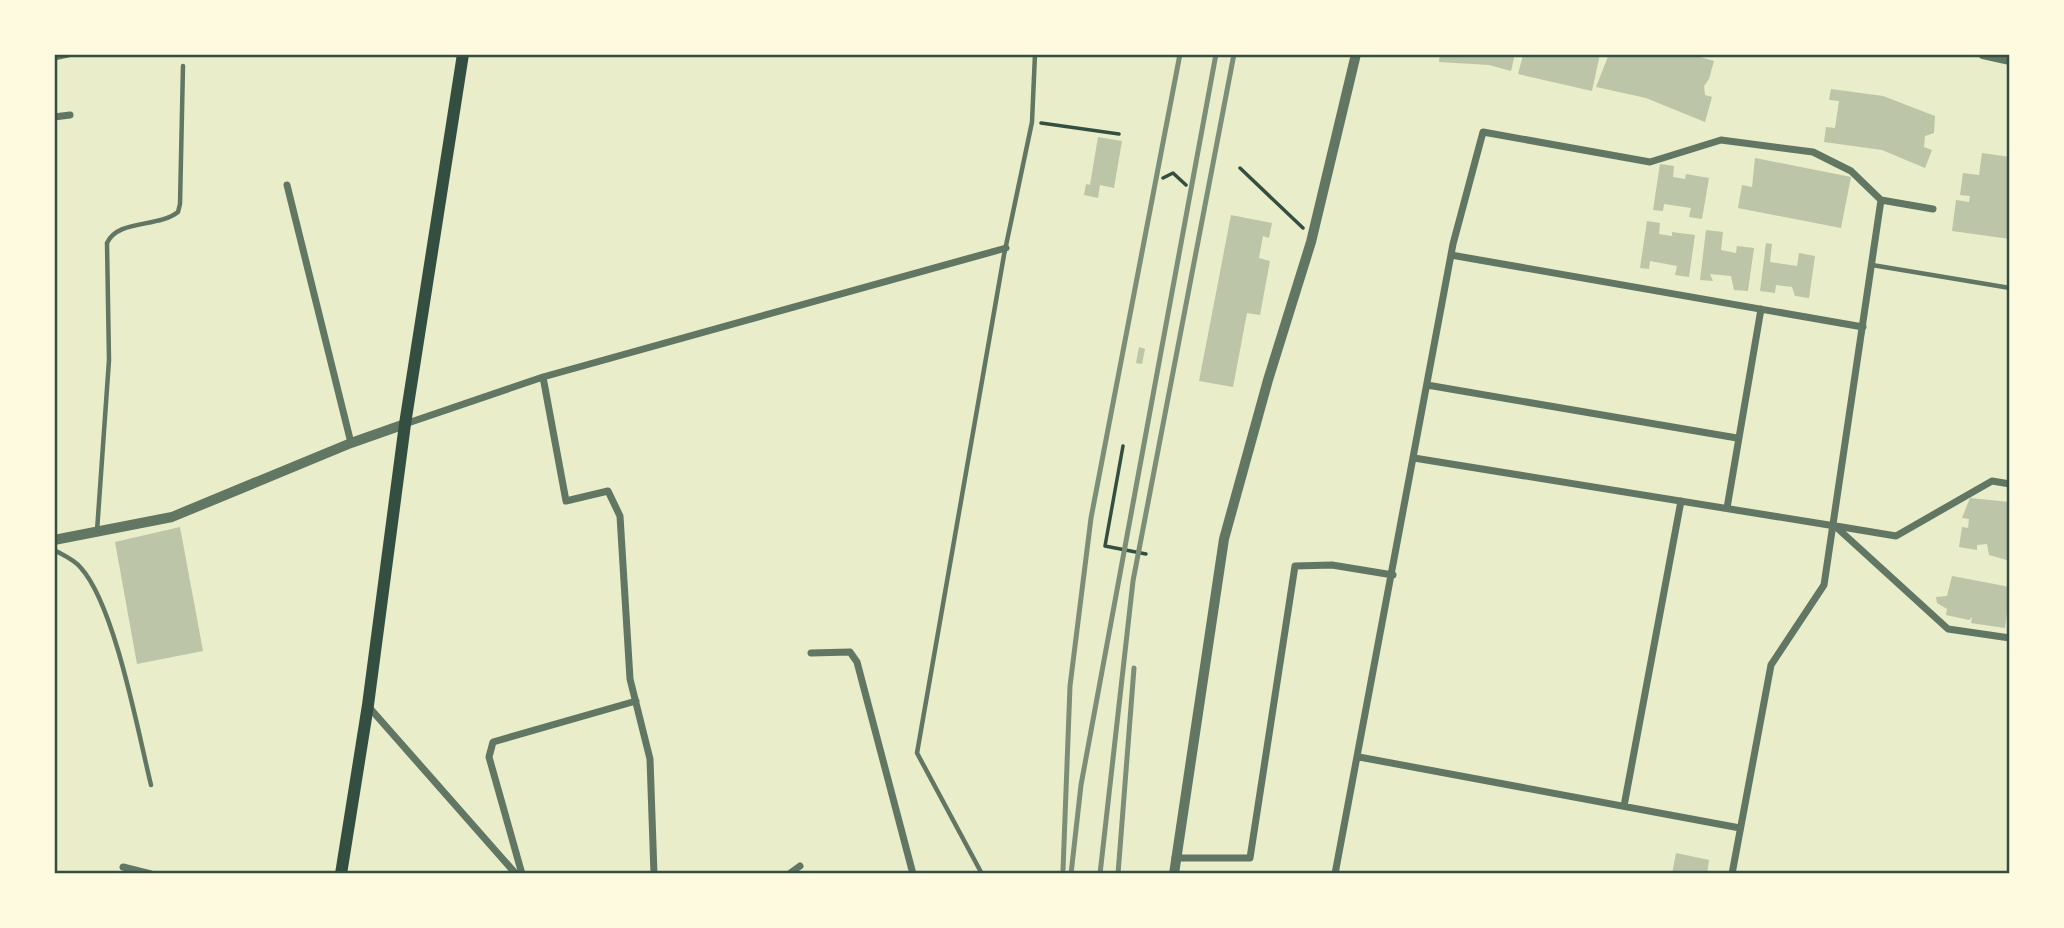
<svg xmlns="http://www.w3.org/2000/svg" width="2064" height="928" font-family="'Titillium Web',sans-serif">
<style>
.building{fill:#bcc5a7}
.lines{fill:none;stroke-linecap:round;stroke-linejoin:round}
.path{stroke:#344e41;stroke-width:3.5}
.service{stroke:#617663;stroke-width:4.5}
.minor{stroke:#617663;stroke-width:7}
.tertiary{stroke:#617663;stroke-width:10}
.primary{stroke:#344e41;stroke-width:12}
.rail{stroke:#7c8e77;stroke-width:5}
.neatline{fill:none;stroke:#344e41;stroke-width:2.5}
</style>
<rect width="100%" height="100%" fill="#e9edc9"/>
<path class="building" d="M1440 54H1515L1511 71 1489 65 1439 62Z
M1527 54H1600L1592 91 1518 74 1523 55Z
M1609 54H1690L1714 61 1709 79 1704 86 1705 95 1712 97 1705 122 1646 98 1596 87Z
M1831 89 1883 96 1935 116 1934 133 1925 136 1924 147 1932 150 1925 168 1882 150 1824 142 1826 127 1835 128 1839 101 1829 100Z
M1098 137 1122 141 1114 188 1100 185 1098 198 1084 195 1086 184 1090 185Z
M1982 153 2010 157V239L1952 231 1956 200 1969 202 1970 196 1960 195 1963 173 1979 175Z
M1755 158 1851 177 1841 228 1738 208 1742 185 1752 187Z
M1660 164 1674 166 1673 177 1685 179 1686 174 1709 178 1702 219 1689 217 1691 208 1664 204 1663 211 1653 210Z
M1231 215 1272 223 1269 238 1263 236 1259 258 1270 261 1260 315 1247 313 1233 387 1199 381Z
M1647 221 1660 223 1659 234 1672 236V232L1695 235 1689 277 1675 275 1677 266 1650 261 1649 269 1640 268Z
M1706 230 1723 232 1721 250 1736 253 1737 246 1754 248 1748 291 1734 290 1731 276 1710 274 1713 281 1700 280Z
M1766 243 1772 244 1770 262 1797 266 1799 253 1815 256 1809 298 1795 296 1792 287 1776 285 1775 293 1760 291Z
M1139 347 1145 349 1142 364 1136 363Z
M1970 498 2010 502V561L1989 555 1987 544 1977 545V550L1959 547 1962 527 1968 528 1969 519 1962 518Z
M180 527 203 651 137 664 115 542Z
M1952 576 2010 587 2005 628 1971 623 1972 617 1969 620 1946 615 1947 609 1937 603 1936 597 1947 596Z
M1676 853 1709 860 1707 874H1672Z"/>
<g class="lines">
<path class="path" d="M1041 123 1119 134
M1240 168 1303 228
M1163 178 1173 173 1186 185
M1123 446 1105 546 1146 554"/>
<path class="service" d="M1872 265 2010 288
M97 531 109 360 107 243C118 219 158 228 178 212L180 204 183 66
M54 550C63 555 75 560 81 568 115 606 138 732 151 785
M982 874 917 753 1004 255 1032 122 1035 54"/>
<path class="minor" d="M54 57 68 54
M54 117 70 115
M287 185 351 443
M1881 200 1933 209
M1451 255 1863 327
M543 377 566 501 608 491 620 516 630 679 650 759 654 874
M1427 385 1737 438
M405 424 543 377 1006 248
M1414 458 1835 526 1948 629 2010 638
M1727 508 1761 309
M1836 526 1896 536 1992 481 2010 484
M811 653 850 652 857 662 913 874
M368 706 516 874
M1359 757 1740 828
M1624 806 1681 501
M1175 858H1250L1295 566 1332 565 1393 575
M123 867 151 874
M522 874 489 757 493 742 636 701
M789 874 800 866
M1335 874 1453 244 1483 132 1650 162 1721 140 1813 152 1851 171 1881 200 1824 585 1771 665 1732 874"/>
<path class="tertiary" d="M1983 54 2010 60
M54 540 172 517 351 443 405 424
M1174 874 1224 539 1268 380 1311 242 1356 54"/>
<path class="primary" d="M341 874 368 705 405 424 463 54"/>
<path class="rail" d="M1063 870 1070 686 1091 518 1180 54
M1071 874 1081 785 1216 54
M1100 874 1133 581 1234 54
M1118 874 1134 668"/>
</g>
<rect width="2064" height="928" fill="none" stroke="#fefae0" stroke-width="112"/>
<rect x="56" y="56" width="1952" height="816" class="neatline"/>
</svg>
